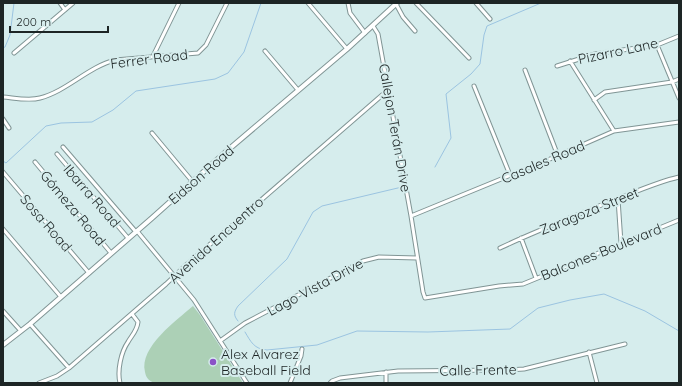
<svg xmlns="http://www.w3.org/2000/svg" width="682" height="386" font-family="Quicksand,sans-serif">
<style>
.green{fill:#acd0b6}
.lines{fill:none;stroke-linecap:round;stroke-linejoin:round}
.stream{stroke:#9bc4e1;stroke-width:1}
.street-casing{stroke:#809595;stroke-width:5}
.secondary-casing{stroke:#809595;stroke-width:6}
.street{stroke:#fff;stroke-width:3}
.secondary{stroke:#fff;stroke-width:4}
.poi-dot{fill:#8b51c7;stroke:#d6eded;stroke-width:1.5}
.labels{text-anchor:middle;stroke-width:4;stroke-linejoin:round;paint-order:stroke}
.street-label{font-size:14px;fill:#1d2525;stroke:#d6eded}
.poi-label{font-size:14px;fill:#1d2525;stroke:#d6eded;text-anchor:start}
</style>
<rect width="100%" height="100%" fill="#d6eded"/>
<path class="green" d="M193 306 200 315 243 383H155C149 381 146 378 145 372 139 347 177 320 193 306Z"/>
<g class="lines">
<path class="stream" d="M3 48 5 47 10 35 14 3
M3 161 6 163 46 126 61 123 92 122 113 110 136 91 215 79 228 73 244 52 261 3
M435 167 451 138 446 94 471 74 480 64 484 35 487 26 541 3
M238 321C233 315 234 312 238 306L287 259 313 212 322 206 402 187
M245 332C251 342 254 349 267 350L317 345 357 331 428 332 510 329 538 308 570 300 604 294 645 311 679 331"/>
<defs>
<path id="street" d="M60 3 65 10
M308 3 347 49
M348 3 350 13 365 33
M416 3 469 58
M476 3 490 19
M396 4 403 17 415 31
M373 26 378 34 411 216 423 292 425 298 499 286 523 284 679 220
M657 45 679 98
M265 51 298 90
M14 53 73 3
M153 56 179 3
M570 61 614 131
M557 66 595 54 657 45 679 36
M525 70 558 156
M474 86 510 175
M3 97C15 98 29 101 40 98 67 91 88 67 115 60L198 53 206 45 227 3
M594 100 605 92 672 82 679 79
M3 119 9 128
M152 133 192 181
M63 147 136 232
M57 154 128 238
M35 162 111 253
M3 172 89 273
M618 199 621 243
M411 216 550 159 614 131 679 122
M3 229 61 297
M137 231 194 300 247 383
M521 238 536 278
M500 248C534 232 570 218 604 204 629 195 653 183 679 177
M3 311 21 331
M30 324 69 368
M220 341 245 323 363 261 379 257 417 258
M589 352 597 383
M386 372V383
M39 383 57 376 69 368 166 284 185 266 388 90
M120 383C117 371 121 352 128 342 132 335 137 331 138 322L132 314
M290 383 301 356 302 349
M330 383 332 381 340 378 398 371 508 370 524 369 625 344"/>
<path id="secondary" d="M3 345 30 324 152 218 228 150 347 49 397 3"/>
</defs>
<use href="#street" class="street-casing"/>
<use href="#secondary" class="secondary-casing"/>
<use href="#street" class="street"/>
<use href="#secondary" class="secondary"/>
</g>
<circle class="poi-dot" cx="213" cy="362" r="4"/>
<g class="labels">
<g class="street-label">
<text transform="translate(618 51) rotate(-12)" y="5">Pizarro Lane</text>
<text transform="translate(149 59) rotate(-7)" y="5">Ferrer Road</text>
<text transform="translate(395 128) rotate(80)" y="5">Callejon Terán Drive</text>
<text transform="translate(543 162) rotate(-23)" y="5">Casales Road</text>
<text transform="translate(201 175) rotate(-41)" y="5">Eidson Road</text>
<text transform="translate(92 196) rotate(49)" y="5">Ibarra Road</text>
<text transform="translate(73 208) rotate(50)" y="5">Gómeza Road</text>
<text transform="translate(589 211) rotate(-22)" y="5">Zaragoza Street</text>
<text transform="translate(46 223) rotate(49)" y="5">Sosa Road</text>
<text transform="translate(216 240) rotate(-42)" y="5">Avenida Encuentro</text>
<text transform="translate(601 252) rotate(-22)" y="5">Balcones Boulevard</text>
<text transform="translate(315 287) rotate(-28)" y="5">Lago Vista Drive</text>
<text transform="translate(478 370) rotate(-1)" y="5">Calle Frente</text>
</g>
<g class="poi-label">
<text x="221" y="359">Alex Alvarez<tspan x="221" dy="16">Baseball Field</tspan></text>
</g>
</g>
<rect width="682" height="386" fill="none" stroke="#1d2525" stroke-width="8"/>
<path d="M10 26v6h98v-6" fill="none" stroke="#1d2525" stroke-width="2"/>
<text x="16" y="26" font-size="12" fill="#1d2525" stroke="#d6eded" stroke-width="3" paint-order="stroke">200 m</text>
</svg>
